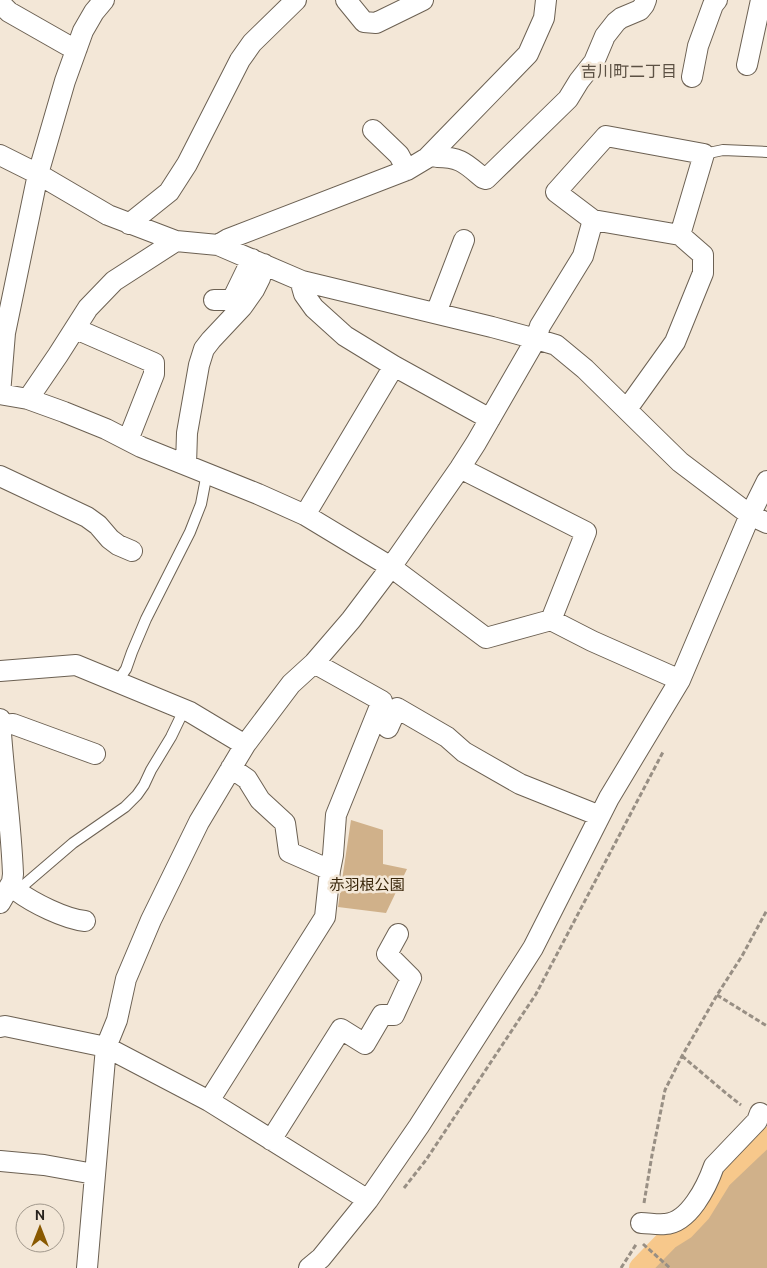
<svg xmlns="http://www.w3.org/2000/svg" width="767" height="1268" font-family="Ubuntu,'Noto Sans JP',sans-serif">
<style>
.green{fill:#d0b18a}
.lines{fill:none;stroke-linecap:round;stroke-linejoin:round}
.canal{stroke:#f7c88b;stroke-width:22}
.lane-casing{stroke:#6c6153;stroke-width:12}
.street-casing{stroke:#6c6153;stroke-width:22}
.path{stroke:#988f84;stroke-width:3;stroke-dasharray:5 2.5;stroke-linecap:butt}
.lane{stroke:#fff;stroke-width:10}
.street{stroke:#fff;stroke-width:20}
.labels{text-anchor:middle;stroke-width:5;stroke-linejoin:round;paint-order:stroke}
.park-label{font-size:15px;fill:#382509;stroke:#f3e7d7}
.neighbourhood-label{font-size:16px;fill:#5c5144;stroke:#f3e7d7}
</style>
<rect width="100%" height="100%" fill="#f3e7d7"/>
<path class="green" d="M351 820 383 830V864L407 869 386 913 338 907Z
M767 1146V1268H648Z"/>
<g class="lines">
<path class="canal" d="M640 1268 668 1239 684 1229 700 1212 721 1178 761 1140 767 1138"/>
<defs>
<path id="lane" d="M704 154 723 150 767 152
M117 682 126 669 132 652 146 619 190 532 201 504 207 473
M14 891H17L73 843 125 807 137 795 144 785 151 770 171 737 184 710"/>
<path id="street" d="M346 0 364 22 376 23 423 0
M0 3 9 12 67 45 77 48
M747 65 761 0
M692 77 698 46 713 5 717 0
M373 130 399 155 407 170
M433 152 437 157C461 157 466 164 483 178L486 179 568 99 579 81 594 62 605 36 616 22 621 18 640 10 644 5 646 0
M0 155 38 174 108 215 176 241 218 245 302 281 492 327 536 339 556 345 585 369 680 462 750 515 767 523
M129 224 169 192 187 164 240 60 252 43 296 0
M218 245 228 239 407 170 427 158 528 54 544 18 546 0
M302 281V287L304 294 314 308 345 336 394 366 490 419
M214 300H227L233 298 252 259
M436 313 464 240
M76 329 154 363V374L128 440
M0 394 28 399 64 412 106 429 141 447 258 494 305 515 391 567 486 638 551 620 592 641 680 680
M0 394 5 333 38 174 65 81 83 31 94 12 104 0
M28 399 58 355 88 308 114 281 176 241
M627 409 675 342 703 273V255L680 235 593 220 556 192 606 136 704 154 680 235
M186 465 187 433 199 365 204 349 211 340 242 307 254 290 260 278 264 264
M460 468 586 532 551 620
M0 476 87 517 98 525 110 539 118 545 132 551
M305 515 394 366
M0 671 76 665 190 712 245 745
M0 719C3 771 11 822 13 874L12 882 0 903
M0 725 13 724 95 754
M388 728 397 708 447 737 464 752 520 784 600 816
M231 768 247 779 260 800 285 823 289 852 330 870
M17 891C33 903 65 919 85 921
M0 1027 5 1026 106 1047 209 1101 368 1200
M209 1101 325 917 330 870 333 855 336 815 382 701 314 663
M271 1140 341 1029 365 1044 382 1015H394L411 978 387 954 398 934
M0 1161 44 1165 94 1174
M641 1223C649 1223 657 1225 665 1224 689 1223 707 1186 714 1166L757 1121 760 1113
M87 1268 106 1047 117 1020 126 979 151 920 199 822 245 745 291 684 314 663 351 620 391 567 460 468 476 443 536 339 540 326 583 256 593 220
M309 1268 321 1258 368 1200 419 1126 533 948 609 798 680 680 750 515 767 481"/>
</defs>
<use href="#lane" class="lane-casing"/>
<use href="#street" class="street-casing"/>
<path class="path" d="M717 995 767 1026
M682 1056 727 1094 741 1105
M404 1188 426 1160 536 994 663 752
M644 1203 652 1155 665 1090 682 1056 717 995 742 956 767 910
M643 1244 670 1268
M621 1268 637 1243"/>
<use href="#lane" class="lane"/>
<use href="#street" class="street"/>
</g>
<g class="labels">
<g class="park-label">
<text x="367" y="890">赤羽根公園</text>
</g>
<g class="neighbourhood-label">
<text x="629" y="77">吉川町二丁目</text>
</g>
</g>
<g transform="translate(40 1228)"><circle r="24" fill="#f3e7d7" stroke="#a2998d"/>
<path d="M0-4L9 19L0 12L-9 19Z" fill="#895900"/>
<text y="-8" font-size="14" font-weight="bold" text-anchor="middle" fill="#28231e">N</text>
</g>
</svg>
